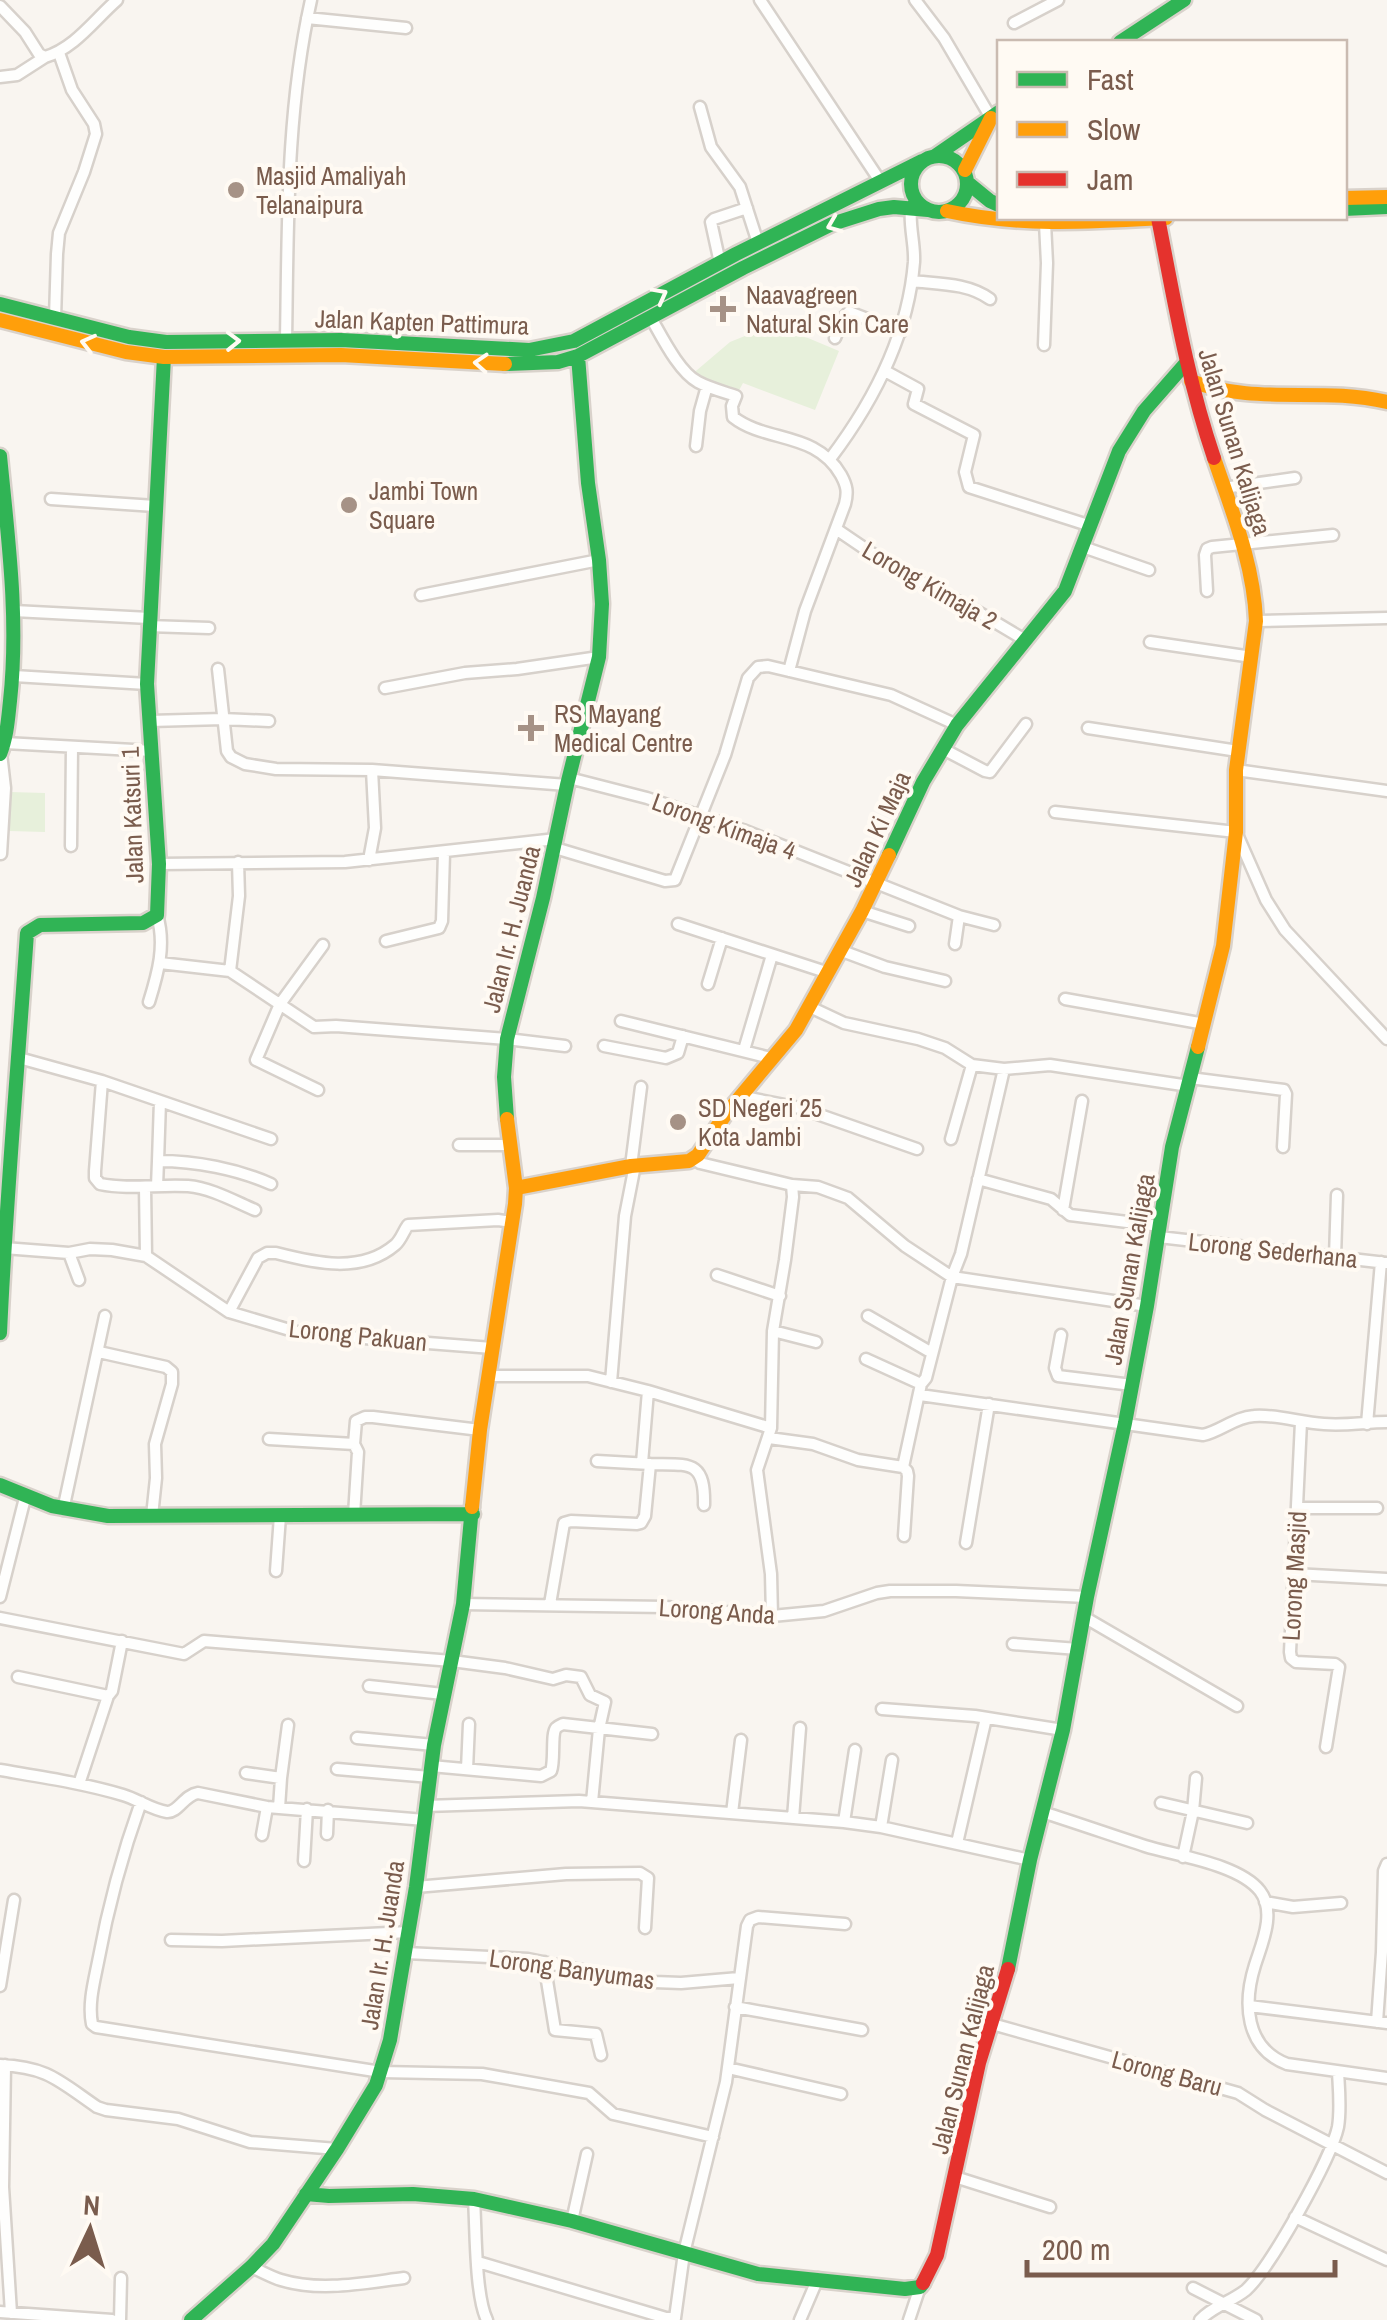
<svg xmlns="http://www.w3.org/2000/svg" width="1387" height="2320" font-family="'Archivo Narrow',sans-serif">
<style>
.green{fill:#e7f0db}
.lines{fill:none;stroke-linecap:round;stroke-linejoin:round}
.street-casing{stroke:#d7d1cb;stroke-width:15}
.fast-casing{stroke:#d9d2cb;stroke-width:19}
.slow-casing{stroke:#d9d2cb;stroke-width:19}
.jam-casing{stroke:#d9d2cb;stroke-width:19}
.street{stroke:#fefefd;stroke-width:10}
.fast{stroke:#30b455;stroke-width:14}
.slow{stroke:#ff9f0a;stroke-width:14}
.jam{stroke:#e5322d;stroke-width:14}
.oneway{stroke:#fffaf3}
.poi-dot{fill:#a69286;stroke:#fffaf3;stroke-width:4}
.labels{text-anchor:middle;stroke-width:8;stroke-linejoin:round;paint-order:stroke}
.poi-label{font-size:25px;fill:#7a5c4d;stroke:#fffaf3;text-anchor:start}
.street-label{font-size:25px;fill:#7a5c4d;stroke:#fffaf3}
</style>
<rect width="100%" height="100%" fill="#f9f5f0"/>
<path class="green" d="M767 327 808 338 839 351 815 410 743 383 736 396 690 376 730 342Z
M10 792 45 793V832L9 831Z"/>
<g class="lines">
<defs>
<path id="street" d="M760 0 880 181
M915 0 944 38 991 118
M0 6 25 32 39 54 45 57C75 48 94 20 117 0
M307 18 406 28
M1014 23 1058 0
M0 77 17 75 45 57
M700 107 711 147 740 187 758 243
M720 263 711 222 714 219 747 208
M912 281C939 284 968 283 990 299
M55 318 57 254 59 233 84 172 96 134 94 124 72 90 59 53
M651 318C662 337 679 372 698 382 709 388 724 392 736 396L732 406 733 417C766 443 816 431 841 475 847 486 848 492 845 504L805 611 789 671
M835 338 843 318 849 312 901 332
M286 340C288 226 286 112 311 0
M1044 345 1047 263 1045 223
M885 371 918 389 914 404 974 435 965 472 969 487 1091 526
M696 446 700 411 707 386
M830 459C874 401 908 336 914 262 915 244 909 227 911 208
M1223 488 1295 478
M51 499 155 506
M836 529 889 565 978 612 1025 640
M1083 547 1149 570
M1207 591 1205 555 1207 549 1212 547 1333 535
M421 595 599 560
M14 611 149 618
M1256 621 1387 618
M148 626 209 628
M1150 642 1252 657
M218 669 227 751 231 757 245 764 276 769 372 770 567 785
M14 676 147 684
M385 688 465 673 517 669 599 657
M150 721 223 719 269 721
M1088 728 1238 751
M5 743 152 751
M943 749 985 771 990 772 1026 724
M1 753 5 788 1 854
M1236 770 1387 791
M569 778 647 798 743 830 959 916 994 925
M1055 812 1236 832 1266 900 1285 930 1387 1039
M71 846 72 747
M555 848 665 881 675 880 725 755 748 678 758 667 768 666 891 695 957 725
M369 860 375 828 372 770
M159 864 345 862 556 839
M862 911 909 926
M678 924 829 973
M386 941 439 928 442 921 444 853
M955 944 959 916
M842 951 885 967 945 981
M160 963 230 971 314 1027 336 1026 507 1039 565 1046
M230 971 239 896 238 862
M708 984 722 938
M1065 999 1205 1024
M149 1002C158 973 166 945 157 915
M810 1007 844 1023 918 1039 945 1048 972 1065 1004 1069 1050 1065 1189 1086
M621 1021 771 1058
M604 1046 666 1058 678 1053 683 1036
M744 1050 772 955
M19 1058 102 1081 271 1139
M1190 1078 1284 1090 1286 1094 1283 1147
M102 1081 95 1171V1178L100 1184C129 1190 159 1184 188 1186 211 1188 234 1201 255 1210
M318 1090 256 1060 280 1004 323 945
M739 1096 800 1108 917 1149
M951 1139 972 1065
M459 1145H512
M694 1159 700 1163 792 1185 818 1187 848 1198 905 1246 952 1277 1147 1306
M158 1161 160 1101
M631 1166 641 1087
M978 1179 1051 1199 1070 1215 1160 1226
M157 1186 158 1161C196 1161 237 1169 271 1184
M145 1187 146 1256
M1063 1210 1082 1101
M1159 1237 1387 1263
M4 1248 69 1253 90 1249 112 1250 146 1256 229 1312 300 1333 492 1348
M69 1253 79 1280
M1335 1257 1337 1195
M717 1275 780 1296
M229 1312 258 1258 267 1253H276C315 1263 361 1274 395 1245 401 1240 403 1232 408 1225L498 1220 512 1222
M868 1316 932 1353
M773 1331 816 1342
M1061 1335 1055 1368 1058 1376 1132 1385
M99 1352 166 1367 172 1372V1384L155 1444 156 1478 152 1516
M866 1359 921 1384
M488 1376H588L648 1391 771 1428
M611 1382 625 1216 635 1165
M920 1395 1203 1435C1221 1431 1235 1417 1254 1416 1277 1414 1301 1423 1324 1424 1345 1426 1366 1422 1387 1422
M1301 1422 1290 1652 1291 1658 1296 1662 1335 1664 1339 1667 1326 1747
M1367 1424 1381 1262
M769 1438 813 1444 858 1460 903 1467
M269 1439 354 1444
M642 1463 648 1391
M650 1464C689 1465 705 1459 704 1505
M1297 1508H1377
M63 1510 105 1316
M354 1515 358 1452 354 1444 356 1421 365 1417H373L480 1430
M904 1536 908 1476 907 1471 903 1467 921 1384 926 1378 952 1277 961 1254 1004 1069
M966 1543 989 1404
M276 1571 280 1516
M1294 1574 1387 1579
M0 1597 25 1498
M463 1604 666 1607 772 1616 824 1611 877 1593 890 1591H956L1087 1597
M550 1604 564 1523 571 1521 637 1524 641 1523 645 1516 650 1464 597 1461
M772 1616 771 1574 757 1470 771 1428 773 1331 785 1260 793 1197 792 1185
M1084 1617 1237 1706
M0 1618 184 1654 204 1641 452 1661 505 1668 553 1679 566 1675 581 1677 590 1695 605 1702 599 1729 592 1802
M1013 1644 1078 1649
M18 1677 108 1696 112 1691 122 1641
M369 1686 443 1694
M882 1709 975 1716 1063 1730
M357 1738 434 1745
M431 1766 541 1776 551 1771C555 1761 551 1734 556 1728 558 1726 561 1725 563 1724L652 1734
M337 1769 430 1777
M467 1769 469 1724
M0 1770C41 1777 83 1783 123 1795 137 1799 152 1810 167 1812 178 1813 184 1795 198 1793L267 1807 425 1820
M246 1773 281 1778 279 1808
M281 1778 288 1725
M79 1784 108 1696
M141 1802C122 1855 108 1907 98 1962 94 1982 88 2004 92 2024L96 2027 381 2072 482 2074 589 2093 613 2114 713 2137
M1161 1803 1247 1823
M426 1806 579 1801 844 1822 881 1827 1030 1860
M1042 1812C1077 1823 1111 1835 1145 1846 1177 1856 1239 1864 1260 1891 1276 1912 1262 1943 1255 1965 1243 2003 1245 2048 1287 2064L1387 2078
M732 1813 741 1740
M793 1818 800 1728
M844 1822 855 1750
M881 1827 892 1760
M327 1834 328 1810
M262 1835 267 1807
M957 1843 986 1718
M1183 1857 1193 1811 1196 1778
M304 1861 307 1809
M416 1887 566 1874 640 1873 648 1878 645 1928
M1265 1902 1293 1907 1341 1903
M171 1940 222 1941 409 1932
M406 1953 528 1959 602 1974 654 1982 681 1983 739 1978
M544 1962 555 2030 596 2034 601 2055
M0 1986 14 1900
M1249 2006 1387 2023
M735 2007 862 2030
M1377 2022 1382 1952 1384 1871 1387 1864
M992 2024 1238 2093 1265 2110 1387 2173
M0 2065C48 2067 59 2081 97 2107L106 2110 178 2119 250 2142 337 2149
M5 2065 3 2187 11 2313
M728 2068 841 2094
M955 2177 1050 2207
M474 2199C476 2229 475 2296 487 2320
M1295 2217 1387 2260
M572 2221 587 2154
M478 2262 666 2318H675L684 2253 726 2082 747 1926 750 1920 758 1917 845 1924
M251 2267C261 2271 271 2277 281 2280 320 2292 364 2283 404 2278
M1193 2288 1256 2320
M0 2312 112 2320
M120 2320 121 2278
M800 2320 818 2278
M909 2320 920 2287
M1200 2320C1213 2306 1231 2302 1246 2290 1270 2268 1331 2159 1338 2127 1341 2109 1339 2090 1338 2072"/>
<path id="fast" d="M1120 42 1184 0
M911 184a28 28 0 1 1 56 0a28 28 0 1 1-56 0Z
M935 156 999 112
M968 183 990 201 999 205
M1344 209 1387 207
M0 304 129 337 166 342 341 340 529 350 574 341 736 254 922 161
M505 364 558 362 578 356 743 268 832 224 879 209 894 207 928 210
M0 456C8 538 19 619 10 701 8 719 7 737 0 754
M889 855 923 782 957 725 1065 591 1119 451 1144 411 1186 363
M507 1119 504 1077 507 1039 543 898 567 785 599 657 602 604 599 560 588 483 578 356
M0 1333C6 1199 18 1066 27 933L40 925 143 923 157 915 159 864 147 684 164 357
M0 1485 52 1506 108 1516 473 1514
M1008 1969 1030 1860 1063 1730 1087 1597 1125 1423 1147 1306 1172 1147 1198 1047
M306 2194 329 2196 413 2194 474 2199 572 2221 758 2274 905 2289 920 2287 923 2283
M191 2320 251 2267 273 2244 337 2149 376 2085 390 2040 416 1887 434 1745 463 1604 472 1507"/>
<path id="slow" d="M965 170 991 118
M1344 198 1387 197
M947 211C1020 227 1092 222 1166 218
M0 320 126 352 164 357 341 355 505 364
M1191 381C1258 406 1319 386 1387 402
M1198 1047 1223 946 1236 832V770L1256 621C1254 565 1232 511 1214 458
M516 1188 631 1166 689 1161 698 1155 725 1115 796 1030 862 911 889 855
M472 1507 480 1430 515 1204 516 1188 507 1119"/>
<path id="jam" d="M1158 218C1174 299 1187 379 1214 458
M923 2283 937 2255 979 2063 1008 1969"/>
</defs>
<use href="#street" class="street-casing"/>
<use href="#fast" class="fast-casing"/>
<use href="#slow" class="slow-casing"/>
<use href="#jam" class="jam-casing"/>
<use href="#street" class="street"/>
<use href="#fast" class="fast"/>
<use href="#slow" class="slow"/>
<use href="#jam" class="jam"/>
</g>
<defs><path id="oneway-chevron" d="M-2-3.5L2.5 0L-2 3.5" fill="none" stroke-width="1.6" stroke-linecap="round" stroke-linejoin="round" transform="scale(2.5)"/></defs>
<g class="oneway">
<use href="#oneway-chevron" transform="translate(834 225) rotate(158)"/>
<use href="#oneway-chevron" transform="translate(660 295) rotate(-28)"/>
<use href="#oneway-chevron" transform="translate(233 341) rotate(-1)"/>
<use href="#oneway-chevron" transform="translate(88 343) rotate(-166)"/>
<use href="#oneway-chevron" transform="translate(481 363) rotate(-176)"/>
</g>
<g class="poi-dot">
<circle cx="236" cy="190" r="10"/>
<path d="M718 294h10v10h10v10h-10v10h-10v-10h-10v-10h10z"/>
<circle cx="349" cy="505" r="10"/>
<path d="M526 713h10v10h10v10h-10v10h-10v-10h-10v-10h10z"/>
<circle cx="678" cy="1122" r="10"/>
</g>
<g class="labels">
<g class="poi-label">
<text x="256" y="185">Masjid Amaliyah<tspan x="256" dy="29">Telanaipura</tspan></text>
<text x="746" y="304">Naavagreen<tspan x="746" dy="29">Natural Skin Care</tspan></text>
<text x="369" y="500">Jambi Town<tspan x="369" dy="29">Square</tspan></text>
<text x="554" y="723">RS Mayang<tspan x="554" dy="29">Medical Centre</tspan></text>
<text x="698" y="1117">SD Negeri 25<tspan x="698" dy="29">Kota Jambi</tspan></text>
</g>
<g class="street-label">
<text transform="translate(422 322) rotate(2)" y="9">Jalan Kapten Pattimura</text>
<text transform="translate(1235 442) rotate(73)" y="9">Jalan Sunan Kalijaga</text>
<text transform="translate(930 585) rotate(30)" y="9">Lorong Kimaja 2</text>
<text transform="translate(132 815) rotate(-92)" y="9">Jalan Katsuri 1</text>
<text transform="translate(724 826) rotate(20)" y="9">Lorong Kimaja 4</text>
<text transform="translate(877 829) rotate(-65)" y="9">Jalan Ki Maja</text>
<text transform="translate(511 929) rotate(-76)" y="9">Jalan Ir. H. Juanda</text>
<text transform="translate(1273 1250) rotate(6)" y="9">Lorong Sederhana</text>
<text transform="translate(1129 1269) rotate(-80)" y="9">Jalan Sunan Kalijaga</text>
<text transform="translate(358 1335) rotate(6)" y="9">Lorong Pakuan</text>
<text transform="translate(1294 1576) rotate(-87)" y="9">Lorong Masjid</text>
<text transform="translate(717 1611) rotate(4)" y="9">Lorong Anda</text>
<text transform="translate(382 1945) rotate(-81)" y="9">Jalan Ir. H. Juanda</text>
<text transform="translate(572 1969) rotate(8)" y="9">Lorong Banyumas</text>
<text transform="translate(962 2059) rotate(-76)" y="9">Jalan Sunan Kalijaga</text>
<text transform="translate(1167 2073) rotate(15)" y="9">Lorong Baru</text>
</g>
</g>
<rect x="997" y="40" width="350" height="180" fill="#fffaf3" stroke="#cabbb1" stroke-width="2.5"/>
<rect x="1017" y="72" width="50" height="15" fill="#30b455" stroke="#cabbb1" stroke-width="2.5"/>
<text x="1087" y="90" font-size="30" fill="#7a5c4d">Fast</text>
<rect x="1017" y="122" width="50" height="15" fill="#ff9f0a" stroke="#cabbb1" stroke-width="2.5"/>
<text x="1087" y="140" font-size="30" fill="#7a5c4d">Slow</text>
<rect x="1017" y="172" width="50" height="15" fill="#e5322d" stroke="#cabbb1" stroke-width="2.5"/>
<text x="1087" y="190" font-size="30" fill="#7a5c4d">Jam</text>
<g transform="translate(90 2230) rotate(4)" stroke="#fffaf3" stroke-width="8" paint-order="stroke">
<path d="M0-8L18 38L0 25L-18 38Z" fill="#7a5c4d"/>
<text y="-15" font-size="28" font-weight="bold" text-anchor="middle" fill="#7a5c4d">N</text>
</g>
<path d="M1027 2260v15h308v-15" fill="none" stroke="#7a5c4d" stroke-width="5"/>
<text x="1042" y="2260" font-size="30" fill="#7a5c4d" stroke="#fffaf3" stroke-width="8" paint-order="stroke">200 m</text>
</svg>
